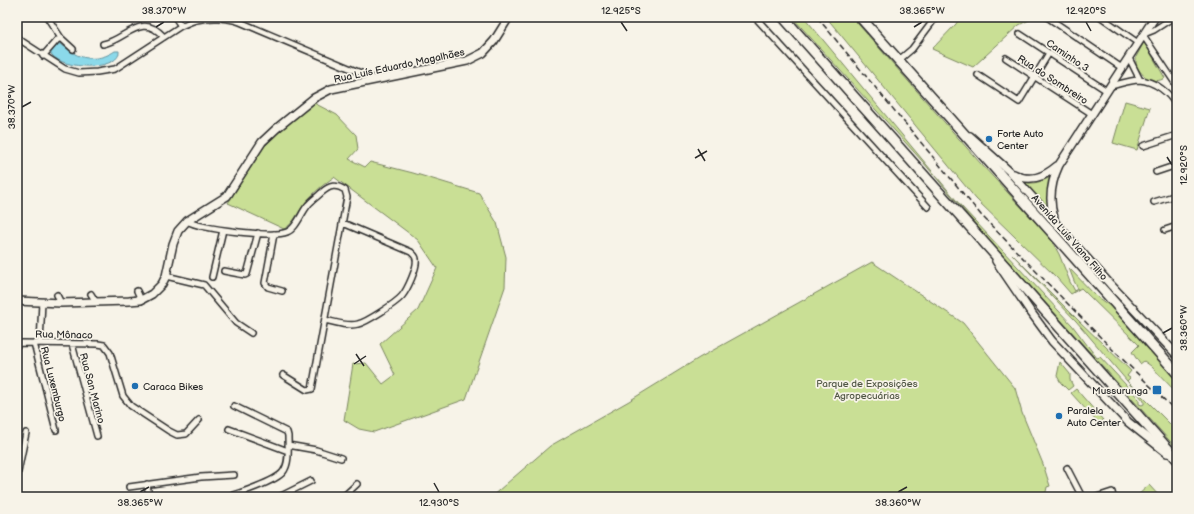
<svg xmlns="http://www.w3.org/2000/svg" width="1194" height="514" font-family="'Balsamiq Sans',sans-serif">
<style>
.green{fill:#c9df95;stroke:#7a8560}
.water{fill:#8bd9ea;stroke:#65939e}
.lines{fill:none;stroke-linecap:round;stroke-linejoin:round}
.street-casing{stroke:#2b2b2b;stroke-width:8}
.secondary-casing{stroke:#2b2b2b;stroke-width:10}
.highway-casing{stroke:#2b2b2b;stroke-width:12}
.street{stroke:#f7f3e8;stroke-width:5}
.secondary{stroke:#f7f3e8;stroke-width:7}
.highway{stroke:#f7f3e8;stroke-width:9}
.rail{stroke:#2b2b2b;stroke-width:1.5;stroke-dasharray:6 3;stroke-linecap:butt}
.ticks{fill:none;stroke:#2b2b2b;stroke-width:1.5}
.poi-dot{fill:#1f6fb2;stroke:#f7f3e8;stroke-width:1.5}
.labels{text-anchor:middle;stroke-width:3.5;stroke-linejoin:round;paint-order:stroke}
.street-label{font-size:10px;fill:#2b2b2b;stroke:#f7f3e8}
.poi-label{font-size:10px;fill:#2b2b2b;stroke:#f7f3e8;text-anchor:start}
.park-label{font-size:10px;fill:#525846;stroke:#f7f3e8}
.neatline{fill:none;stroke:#2b2b2b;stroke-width:1.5}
.ticks-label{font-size:10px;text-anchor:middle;fill:#2b2b2b}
</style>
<rect width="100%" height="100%" fill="#f7f3e8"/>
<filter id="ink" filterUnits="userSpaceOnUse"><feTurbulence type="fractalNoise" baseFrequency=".025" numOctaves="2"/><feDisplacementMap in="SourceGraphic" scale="8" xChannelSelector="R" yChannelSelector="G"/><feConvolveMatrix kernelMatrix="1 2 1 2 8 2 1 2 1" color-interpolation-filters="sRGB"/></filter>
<g filter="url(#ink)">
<path class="green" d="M792 17H804L961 206 1072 325 1097 358 1100 357 1139 399V404L1142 405 1144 404V401L1076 321 1012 254 1078 320 1131 371 1127 376 1130 378 1127 381 1177 431V449L988 239 923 162Z
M826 17H852L981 164 1050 238 1059 254 1070 282 1075 291 1078 289 1074 281 1069 268 1097 297 1110 306 1177 381V393L1151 366 1144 361 1140 364 1132 352 1139 345 1081 288 1071 294 1057 278 976 199Z
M960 17H1035L1019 25 973 67 932 49 956 24Z
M1144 42 1165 78C1153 85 1143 77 1136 66V57Z
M1125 101 1150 108 1137 150 1113 143Z
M314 103 337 115 356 135 358 149 349 159 365 167 370 162 413 173 479 193 497 223 506 257 505 287 466 399 374 432 359 429 344 420 353 364 366 363 383 384 395 375 380 344 418 310 437 268 418 240 334 177C324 184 314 192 306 202 298 211 294 224 284 229L228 203 264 147 288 123Z
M1051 177 1049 211 1023 182C1034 185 1042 181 1051 177Z
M872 262 963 323 1015 388 1022 413 1043 464 1050 486 1047 487 1045 497H491L550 446 629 401 699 358Z
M1060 362 1070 374V380L1073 386 1068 390 1061 383 1057 376Z
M1076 389 1103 420 1099 424 1071 393Z
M1149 485 1160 497H1136Z"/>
<path class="water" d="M58 43C64 46 69 50 75 54 88 61 103 59 115 51H119C121 71 59 71 50 52L51 48Z"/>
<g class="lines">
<defs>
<path id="street" d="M47 17 61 38 73 49
M175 17 181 26
M755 17 928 207
M1047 17 1122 68
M1101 17 1138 43
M1020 34 1107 91
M1144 34 1154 30 1174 17
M1143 35 1177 86
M17 38 65 69 79 73 97 72 115 69 181 26C186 24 191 21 196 20 209 17 227 17 240 22L375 79
M103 44C126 40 141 11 164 37
M43 56 57 40 61 38
M1006 58 1092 114
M1129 58 1140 80
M899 60 912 49 936 17
M978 75 1019 102 1049 53
M1111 86C1120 84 1130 80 1139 80 1155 81 1170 93 1177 107
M1143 146 1177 135
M1156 172 1177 165
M1154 202 1177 195
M187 221C201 229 273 238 287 232 297 228 301 213 308 205 311 201 317 197 321 193 330 185 336 184 345 190L347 197 312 389 307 390 283 375
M1165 230 1177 226
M274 234 265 283 268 287 282 291
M224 271 245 275 247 274 258 233
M166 276 204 285 236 323 251 333
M212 277 223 230
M137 291 141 300
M91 294 96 302
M57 295 61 303
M325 320C335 322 348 327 358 324 367 322 396 303 402 296 407 290 418 267 416 259 416 256 413 254 411 252L343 223
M34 343 56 430
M40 343 42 302
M17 344 22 343 98 344 104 345 110 353 123 396 131 406 169 431 177 435 186 434 199 420
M72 344 97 436
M229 429 288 451
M288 445 316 450 341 458
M1067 468 1082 497
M17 477 26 433
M147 484 149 497
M129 487 201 477 234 475
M226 497C238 494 276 481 283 472 290 464 288 446 288 436L287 432 234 406
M279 497 311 481
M343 497 357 484
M1097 497 1112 492 1113 497"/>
<path id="secondary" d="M970 136 1009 171 1110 284 1177 355
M1014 174C1030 183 1044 177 1057 166
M1054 218C1048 199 1051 182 1059 165L1155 17
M996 261 1030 311 1052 341 1128 422 1167 453
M17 301 61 303 129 301 141 300 152 294 162 284 166 276 173 244 178 231 187 221 227 196 262 142 277 128 314 98 331 89 467 61 483 53 494 41 509 17"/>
<path id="highway" d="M783 17 1177 459
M860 17 1177 373"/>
</defs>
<use href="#street" class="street-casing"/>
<use href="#secondary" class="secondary-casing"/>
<use href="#highway" class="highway-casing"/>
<use href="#street" class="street"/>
<use href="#secondary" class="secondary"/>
<use href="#highway" class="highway"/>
<path class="rail" d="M817 17 981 215 1114 351 1177 412"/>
</g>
</g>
<path class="ticks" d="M621 22 627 31M1086 22 1091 31M156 27 164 22M914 27 922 22M22 107 31 102M698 149 705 161M1167 157 1172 165M695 158 707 151M1163 333 1172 328M356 354 364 366M354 364 366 356M434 483 439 492M140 492 149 487M898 492 907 487"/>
<g class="poi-dot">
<circle cx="989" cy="139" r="4"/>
<circle cx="135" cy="386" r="4"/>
<rect x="1152" y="385" width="10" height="10" rx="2"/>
<circle cx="1059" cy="416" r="4"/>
</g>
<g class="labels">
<g class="street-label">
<text transform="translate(1068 55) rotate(34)" y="4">Caminho 3</text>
<text transform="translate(399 65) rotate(-12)" y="4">Rua Luís Eduardo Magalhães</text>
<text transform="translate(1053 79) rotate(33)" y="4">Rua do Sombreiro</text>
<text transform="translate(1070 237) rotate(49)" y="4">Avenida Luís Viana Filho</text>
<text transform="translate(64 334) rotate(1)" y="4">Rua Mônaco</text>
<text transform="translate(54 384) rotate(76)" y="4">Rua Luxemburgo</text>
<text transform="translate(93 388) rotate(75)" y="4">Rua San Marino</text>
</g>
<g class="poi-label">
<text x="997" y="137">Forte Auto<tspan x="997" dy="12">Center</tspan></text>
<text x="143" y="390">Caraca Bikes</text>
<text x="1148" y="394" text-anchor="end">Mussurunga</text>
<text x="1067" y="414">Paralela<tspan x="1067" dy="12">Auto Center</tspan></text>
</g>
<g class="park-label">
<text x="867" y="387">Parque de Exposições<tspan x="867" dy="12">Agropecuárias</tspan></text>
</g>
</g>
<rect width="1194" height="514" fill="none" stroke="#f7f3e8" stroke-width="44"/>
<rect x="22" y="22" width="1150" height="470" class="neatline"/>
<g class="ticks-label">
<text x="164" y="14">38.370°W</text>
<text x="621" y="14">12.925°S</text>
<text x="922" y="14">38.365°W</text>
<text x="1086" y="14">12.920°S</text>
<text transform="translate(11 107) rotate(-90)" y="4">38.370°W</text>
<text transform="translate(1183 165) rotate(-90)" y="4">12.920°S</text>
<text transform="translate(1183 328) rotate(-90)" y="4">38.360°W</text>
<text x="140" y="506">38.365°W</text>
<text x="439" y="506">12.930°S</text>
<text x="898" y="506">38.360°W</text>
</g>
</svg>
